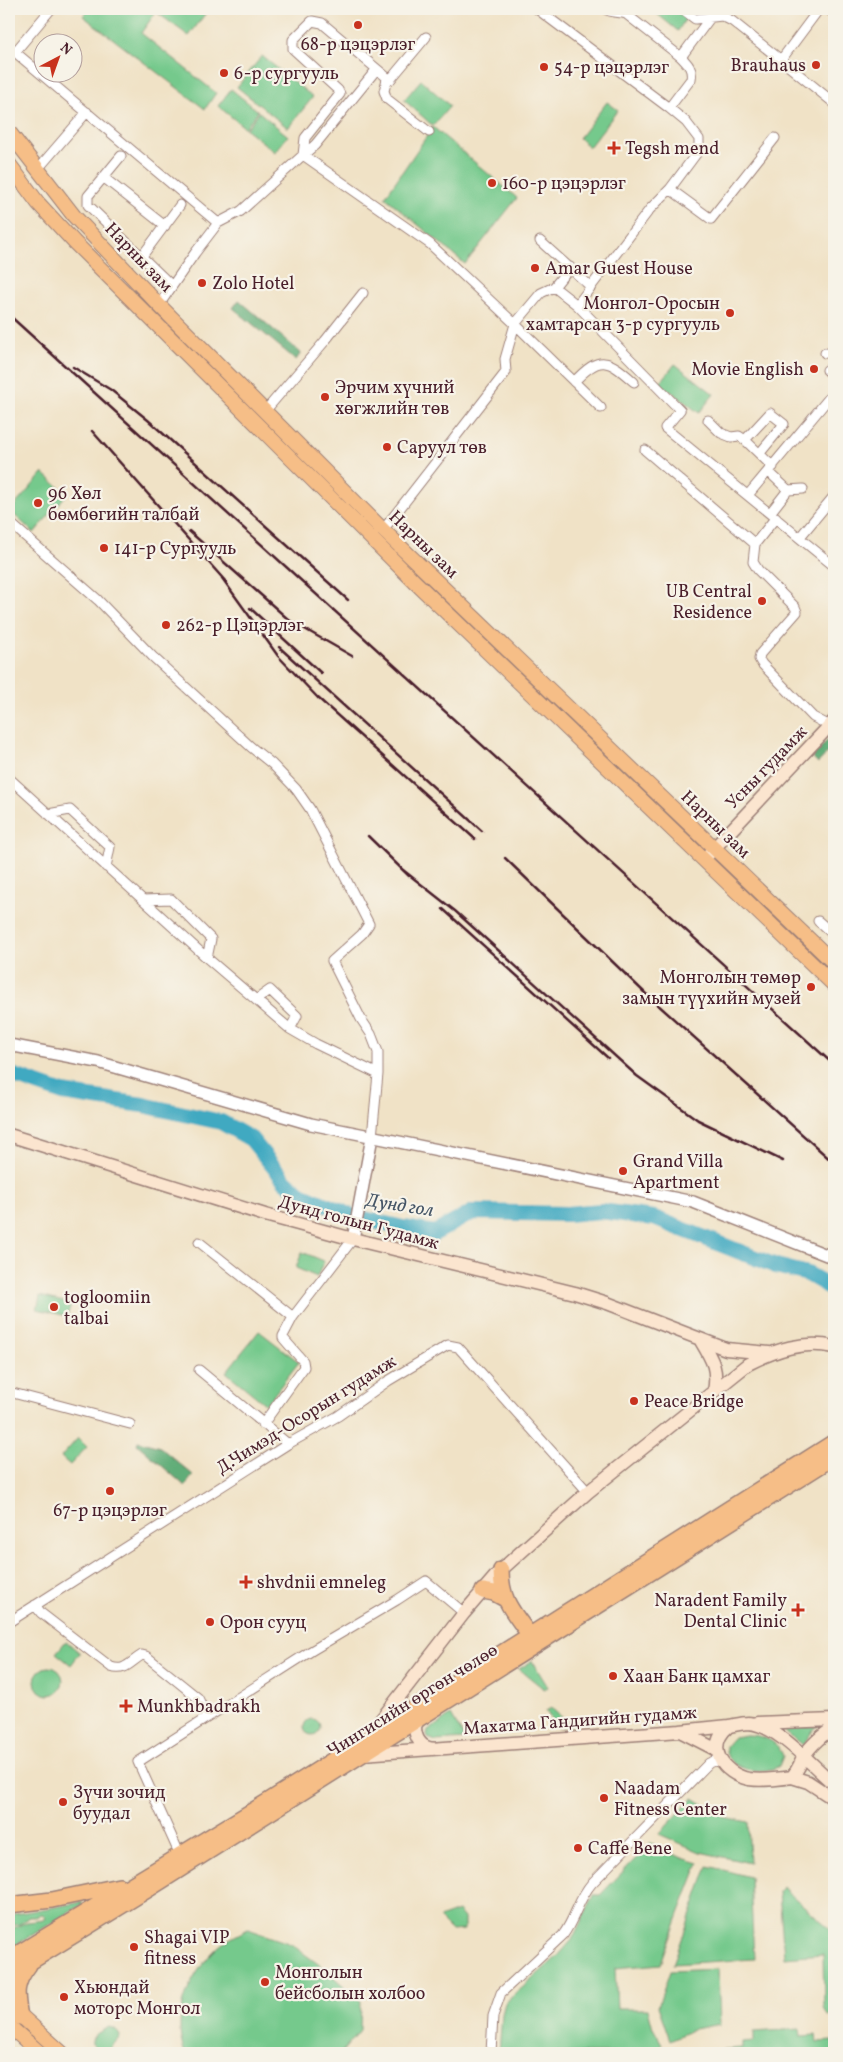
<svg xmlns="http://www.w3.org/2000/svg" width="843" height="2062" font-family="Vollkorn,serif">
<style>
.green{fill:#75c98c;stroke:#60745c}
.forest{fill:#60ad78;stroke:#556652}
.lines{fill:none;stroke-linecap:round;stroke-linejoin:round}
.river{stroke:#41a9c1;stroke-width:16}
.minor-casing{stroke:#9d8078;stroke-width:11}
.tertiary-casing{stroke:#9d8078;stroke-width:14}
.secondary-casing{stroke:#9d8078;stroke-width:15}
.primary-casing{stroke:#9d8078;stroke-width:16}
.trunk-casing{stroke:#9d8078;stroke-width:18}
.minor{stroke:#fff;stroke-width:9}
.tertiary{stroke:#fff;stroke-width:11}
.secondary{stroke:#fbe5cf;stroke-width:12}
.primary{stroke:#f6be87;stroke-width:14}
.trunk{stroke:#f6be87;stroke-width:15}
.rail{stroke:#4a1f2b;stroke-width:2.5}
.poi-dot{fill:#c8321e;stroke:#f7f3e8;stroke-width:2}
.labels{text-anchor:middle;stroke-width:4.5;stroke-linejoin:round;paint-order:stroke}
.poi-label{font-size:18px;fill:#4a1f2b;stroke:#f7f3e8;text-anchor:start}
.street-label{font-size:18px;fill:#4a1f2b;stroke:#f7f3e8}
.water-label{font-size:19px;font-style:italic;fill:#465667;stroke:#f7f3e8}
</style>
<rect width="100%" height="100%" fill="#f7f3e8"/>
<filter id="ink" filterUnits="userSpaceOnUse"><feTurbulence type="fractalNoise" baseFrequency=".02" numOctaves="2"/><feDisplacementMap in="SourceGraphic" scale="10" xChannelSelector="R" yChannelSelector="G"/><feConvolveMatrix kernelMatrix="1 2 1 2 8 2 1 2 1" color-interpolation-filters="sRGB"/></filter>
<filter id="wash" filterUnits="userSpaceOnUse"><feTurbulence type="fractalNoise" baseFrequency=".0096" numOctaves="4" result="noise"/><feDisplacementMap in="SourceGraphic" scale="20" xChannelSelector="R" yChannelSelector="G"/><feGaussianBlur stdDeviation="1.12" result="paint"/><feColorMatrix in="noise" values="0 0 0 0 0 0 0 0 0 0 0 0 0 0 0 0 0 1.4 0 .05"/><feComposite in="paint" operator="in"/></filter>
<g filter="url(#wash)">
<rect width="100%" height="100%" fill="#f0e2c6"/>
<path class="green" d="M89 9 208 10 189 36 156 12 141 33 216 93 205 109 83 16Z
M651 9H673L686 18 678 31Z
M262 56 313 97 288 128 237 87Z
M421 80 450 106 433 126 404 100Z
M231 89 258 111 245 128 218 106Z
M607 102 618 110 589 147 579 138Z
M259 112 288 136 275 152 246 129Z
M433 127 517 198 465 264 385 197Z
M675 364 714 394 699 413 660 383Z
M43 473 67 494 34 533 10 511Z
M477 626 665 808 632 783 473 630Z
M726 867 834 971V977L724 870Z
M302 1252 324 1261 317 1277 296 1268Z
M40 1296 71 1304 67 1316 37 1309Z
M259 1331 299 1362 266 1405 226 1372Z
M78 1438 87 1447 70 1465 61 1457Z
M66 1641 80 1653 71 1665 56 1653Z
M532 1661 548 1687 544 1689 519 1669Z
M35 1681a14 14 0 1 1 28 0a14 14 0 1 1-28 0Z
M551 1708 572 1726 556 1727 546 1711Z
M451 1715 465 1739 436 1741 428 1738 427 1735 428 1731Z
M304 1727a8 8 0 1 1 16 0a8 8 0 1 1-16 0Z
M816 1726 803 1745 781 1728 782 1727Z
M746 1735C761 1735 778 1740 783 1756L779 1766C764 1776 722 1770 726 1746L734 1737Z
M693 1798 724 1817 748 1822 750 1863 700 1852 659 1834Z
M651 1843 682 1858 699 1863 679 1914 661 1964 615 1968 617 2009H648L653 2028 662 2044 652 2053H499L502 2014 505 2003 558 1956 572 1940 594 1895H600Z
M708 1866 750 1877 754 1959 673 1964Z
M782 1887 834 1932V2016H828L824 2008 823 1954 784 1957 779 1892Z
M82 1902V1905L9 1949V1930L27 1922 44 1920 46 1917 44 1915 41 1914 37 1917H30L20 1924 9 1926V1915Z
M458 1911 464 1918V1930L452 1931 439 1918Z
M248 1929 291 1944 325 1969 361 2002 360 2030 341 2053H185C170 2017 191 1972 218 1947 226 1940 239 1934 248 1929Z
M718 1969 720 2024 694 2029 670 2040 658 2006 670 1971Z
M109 2027C114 2027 120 2032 120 2037L107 2052 102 2053 92 2044C90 2035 102 2031 109 2027Z
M800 2029 801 2036 816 2035 817 2042 834 2041V2053H704L712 2050 742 2048V2042L754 2041V2032Z"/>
<path class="forest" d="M239 300 301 353 296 360 233 308Z
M834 733V746L818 763 812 757Z
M138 1441 160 1447 193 1475 185 1486 137 1444Z"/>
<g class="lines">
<path class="river" d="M9 1074 63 1093 143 1105 221 1122 251 1139 286 1182 301 1194 352 1216 403 1228 435 1233 473 1212 567 1214 601 1211 654 1218 776 1266 808 1274 822 1282 834 1292"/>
</g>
</g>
<g filter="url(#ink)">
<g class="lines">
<defs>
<path id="minor" d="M537 9 669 108 686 122 699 139V150L670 189 650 209 577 305 680 410 665 428 834 566
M605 9C611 13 619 12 626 14L681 57
M682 9 695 19 722 16 732 21 781 60
M819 9 781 60 834 103
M9 47 218 223
M15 52 51 9
M387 79 384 91 387 99 429 132
M669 108 691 79C693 69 688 64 681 57L710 18
M303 155 430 244 515 324 541 293 554 287 577 305
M303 155 305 138 340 94 338 90 293 49V40L312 21 322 23 390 80 426 37
M121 156 88 196V205L172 286
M37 170 87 112
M103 177 165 226
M670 189 711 219 775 138
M540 241 591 287
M142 256 180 205
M554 287 570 267
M159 305 195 253 218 223 241 211 303 155 315 145 376 70
M825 353 834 354
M827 370 834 376
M574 382C600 354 608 359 634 382
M266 410 325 341 363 293
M708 420 721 433 731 437 739 436 745 440 773 467
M745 440 770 413 784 424 760 453
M645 450 755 544 776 517
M769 472 788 490
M748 495 834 392
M770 513 788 490 803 489
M9 522 98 600 153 657 251 747 272 764 296 789 310 809 369 924 362 934 332 961 361 1019 371 1034 378 1052V1074L372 1137
M383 530 506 372 505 359 515 324 601 408
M800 537 834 496
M755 544 753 562 758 570 795 607 797 612 760 654 759 659 762 664 813 717 830 726
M9 778 207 958 290 1029 316 1044 378 1074
M48 814 70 810 110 847 106 867
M143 900 171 899 211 939 207 958
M818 921 834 935
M256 1000 270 990 297 1016 290 1029
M199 1242 293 1317
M199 1370 288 1444
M9 1392 130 1424
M263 1424 304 1367 303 1361 283 1338V1336L293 1317 353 1239
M35 1605 41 1613 111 1667C125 1672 130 1662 142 1655L146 1656 198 1698 207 1717
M9 1622 288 1444 338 1416 388 1381 448 1345 458 1347 588 1492
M180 1855 138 1762 311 1651 397 1600 426 1581 464 1613
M491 2053 493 2016 501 1993 563 1935C576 1917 578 1899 592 1883L709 1763 714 1761 722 1763"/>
<path id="tertiary" d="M9 1045 98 1062 311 1124 693 1202 834 1258
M353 1239 372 1137"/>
<path id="secondary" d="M831 9 834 11
M704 859 834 721
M9 1135 265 1215 353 1239 575 1293 607 1303 726 1349 769 1353
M701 1341C713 1361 718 1369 714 1392
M420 1717 415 1726C415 1738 421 1748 434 1749
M757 1723 834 1720
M834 1728C824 1733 810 1746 804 1756 800 1764 798 1770 792 1777 777 1779 763 1781 749 1779 723 1774 704 1747 729 1726 735 1725 742 1723 748 1723 777 1724 812 1766 834 1784
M680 1731 717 1750
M370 1734 464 1613 501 1570 588 1492 748 1364C775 1350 804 1340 834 1347
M362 1754 680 1731 729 1726
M792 1777 808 1782 834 1799"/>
<path id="primary" d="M9 132 74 216 159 305 383 530 834 963
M9 164 38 203 75 243 416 583 834 985
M9 2005 62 2053
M9 2026 40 2053"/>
<path id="trunk" d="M501 1570C501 1600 512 1611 529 1634
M483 1591 494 1593 505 1599
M9 1905 52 1900 119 1886
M9 1959 267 1802 834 1442
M9 1975 147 1890 834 1457
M20 2017C16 1994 14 1984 29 1965"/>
</defs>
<use href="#minor" class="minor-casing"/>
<use href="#tertiary" class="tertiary-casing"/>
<use href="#secondary" class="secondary-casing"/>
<use href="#primary" class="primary-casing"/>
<use href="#trunk" class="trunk-casing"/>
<use href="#minor" class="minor"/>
<use href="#tertiary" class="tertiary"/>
<use href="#secondary" class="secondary"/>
<use href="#primary" class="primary"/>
<use href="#trunk" class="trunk"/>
<path class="rail" d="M9 315 834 1065
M73 367 111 390 148 420 348 600
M92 431 227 583
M189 531 289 620 352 656
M222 578 278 656 318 698 475 839
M250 608 321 673
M279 647 482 831
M368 836 409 876
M505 858 646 994 834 1163
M403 870 455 911 637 1076 698 1120 783 1161
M443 909 608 1058"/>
</g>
</g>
<g class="poi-dot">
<circle cx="358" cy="25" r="5"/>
<circle cx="816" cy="65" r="5"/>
<circle cx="544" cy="67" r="5"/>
<circle cx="224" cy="73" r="5"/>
<path d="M611.5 140.5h5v5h5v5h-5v5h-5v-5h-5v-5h5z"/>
<circle cx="492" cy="183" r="5"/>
<circle cx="535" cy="268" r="5"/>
<circle cx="202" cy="283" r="5"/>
<circle cx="730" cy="313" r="5"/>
<circle cx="814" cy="369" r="5"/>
<circle cx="325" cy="397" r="5"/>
<circle cx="387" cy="447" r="5"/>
<circle cx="38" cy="503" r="5"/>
<circle cx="104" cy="548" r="5"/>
<circle cx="762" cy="601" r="5"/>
<circle cx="166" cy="625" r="5"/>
<circle cx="811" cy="987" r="5"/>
<circle cx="623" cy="1171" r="5"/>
<circle cx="54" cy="1307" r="5"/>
<circle cx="634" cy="1401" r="5"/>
<circle cx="110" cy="1491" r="5"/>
<path d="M243.5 1574.5h5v5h5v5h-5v5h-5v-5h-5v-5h5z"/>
<path d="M795.5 1602.5h5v5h5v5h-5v5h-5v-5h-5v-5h5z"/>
<circle cx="210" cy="1622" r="5"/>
<circle cx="613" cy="1676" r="5"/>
<path d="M123.5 1698.5h5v5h5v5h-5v5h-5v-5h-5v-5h5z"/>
<circle cx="604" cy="1798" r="5"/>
<circle cx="63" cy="1802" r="5"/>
<circle cx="578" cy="1848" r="5"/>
<circle cx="134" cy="1947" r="5"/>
<circle cx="265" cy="1982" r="5"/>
<circle cx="64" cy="1997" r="5"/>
</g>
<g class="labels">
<g class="poi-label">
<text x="358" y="50" text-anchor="middle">68-р цэцэрлэг</text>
<text x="806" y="71" text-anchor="end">Brauhaus</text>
<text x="554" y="73">54-р цэцэрлэг</text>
<text x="234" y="79">6-р сургууль</text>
<text x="625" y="154">Tegsh mend</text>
<text x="502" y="189">160-р цэцэрлэг</text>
<text x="545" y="274">Amar Guest House</text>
<text x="212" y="289">Zolo Hotel</text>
<text x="720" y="309" text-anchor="end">Монгол-Оросын<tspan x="720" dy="21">хамтарсан 3-р сургууль</tspan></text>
<text x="804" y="375" text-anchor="end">Movie English</text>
<text x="335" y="393">Эрчим хүчний<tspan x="335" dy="21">хөгжлийн төв</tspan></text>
<text x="397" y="453">Саруул төв</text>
<text x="48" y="499">96 Хөл<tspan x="48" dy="21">бөмбөгийн талбай</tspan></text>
<text x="114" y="554">141-р Сургууль</text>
<text x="752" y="597" text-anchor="end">UB Central<tspan x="752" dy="21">Residence</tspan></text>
<text x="176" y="631">262-р Цэцэрлэг</text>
<text x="801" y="983" text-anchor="end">Монголын төмөр<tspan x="801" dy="21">замын түүхийн музей</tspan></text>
<text x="633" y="1167">Grand Villa<tspan x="633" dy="21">Apartment</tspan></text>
<text x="64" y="1303">togloomiin<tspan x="64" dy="21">talbai</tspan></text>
<text x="644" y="1407">Peace Bridge</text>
<text x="110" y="1516" text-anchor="middle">67-р цэцэрлэг</text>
<text x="257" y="1588">shvdnii emneleg</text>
<text x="787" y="1606" text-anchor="end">Naradent Family<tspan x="787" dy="21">Dental Clinic</tspan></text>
<text x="220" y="1628">Орон сууц</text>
<text x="623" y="1682">Хаан Банк цамхаг</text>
<text x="137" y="1712">Munkhbadrakh</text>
<text x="614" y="1794">Naadam<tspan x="614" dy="21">Fitness Center</tspan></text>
<text x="73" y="1798">Зүчи зочид<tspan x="73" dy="21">буудал</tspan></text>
<text x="588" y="1854">Caffe Bene</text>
<text x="144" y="1943">Shagai VIP<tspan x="144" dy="21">fitness</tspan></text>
<text x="275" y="1978">Монголын<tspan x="275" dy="21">бейсболын холбоо</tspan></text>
<text x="74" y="1993">Хьюндай<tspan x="74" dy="21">моторс Монгол</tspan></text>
</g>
<g class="street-label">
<text transform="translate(139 257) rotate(46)" y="6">Нарны зам</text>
<text transform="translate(424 544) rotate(44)" y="6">Нарны зам</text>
<text transform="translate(766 767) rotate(-46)" y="6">Усны гудамж</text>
<text transform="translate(716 824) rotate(44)" y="6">Нарны зам</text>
<text transform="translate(359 1222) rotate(15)" y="6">Дунд голын Гудамж</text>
<text transform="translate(306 1414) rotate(-32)" y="6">Д.Чимэд-Осорын гудамж</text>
<text transform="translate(412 1700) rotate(-32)" y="6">Чингисийн өргөн чөлөө</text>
<text transform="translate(580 1720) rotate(-4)" y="6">Махатма Гандигийн гудамж</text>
</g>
<g class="water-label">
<text transform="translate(400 1204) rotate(9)" y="7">Дунд гол</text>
</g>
</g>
<rect width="843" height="2062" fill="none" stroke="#f7f3e8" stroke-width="30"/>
<g transform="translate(58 58) rotate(41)"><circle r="24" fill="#f7f3e8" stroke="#b29e9c"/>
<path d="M0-4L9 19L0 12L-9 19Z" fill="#c8321e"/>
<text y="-8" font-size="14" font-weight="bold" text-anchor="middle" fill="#4a1f2b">N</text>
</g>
</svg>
